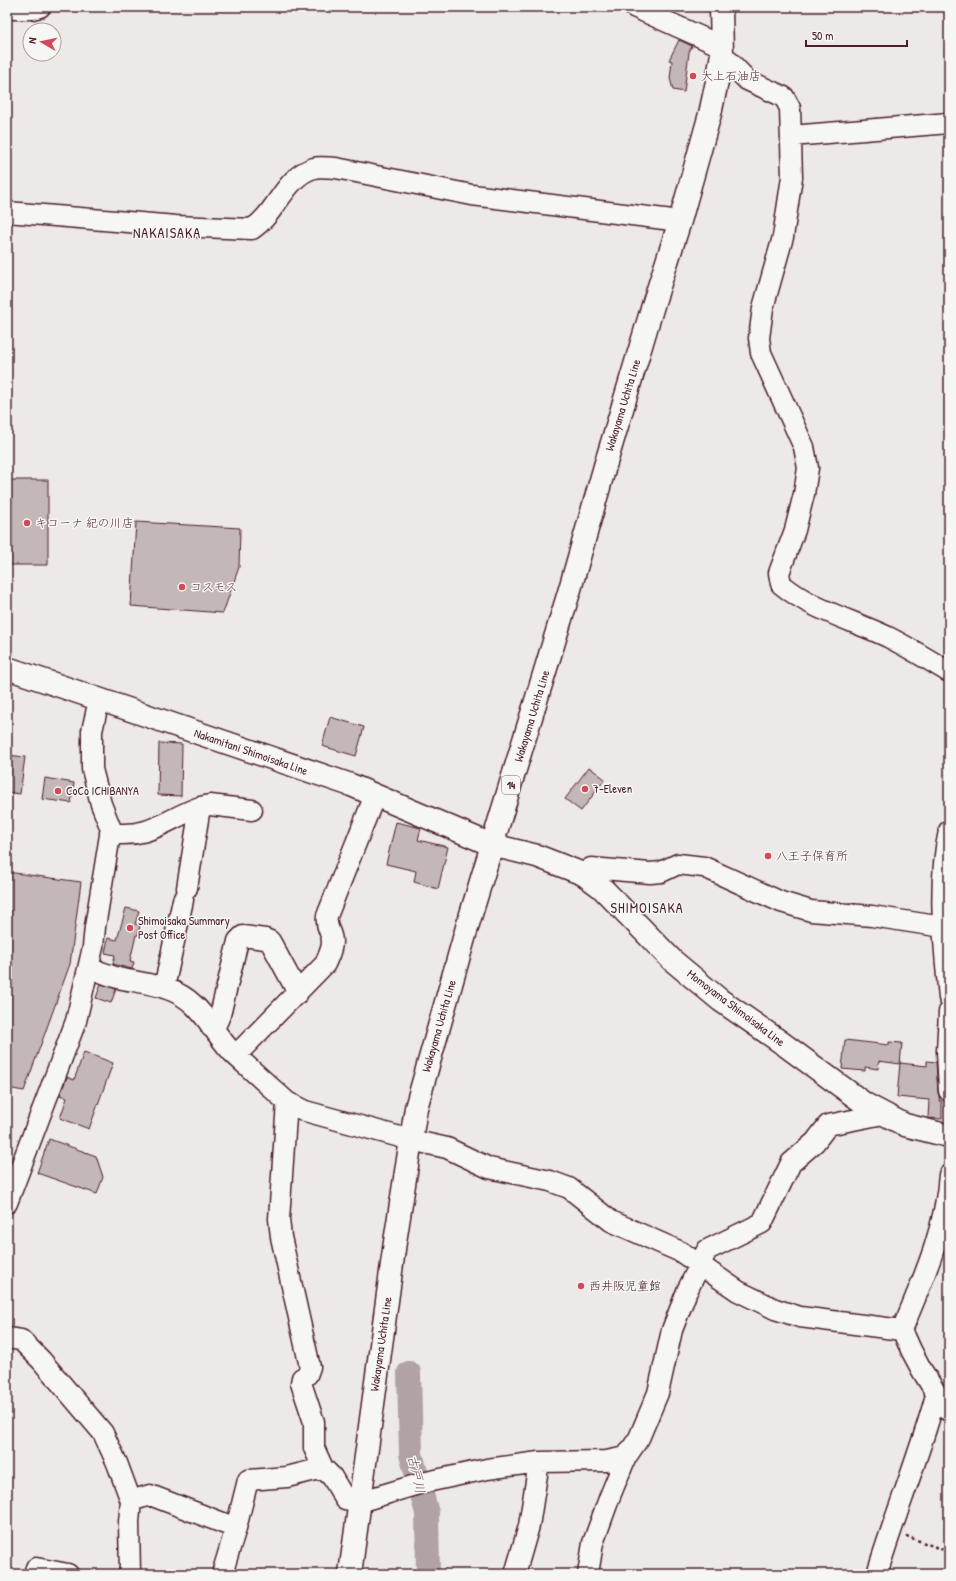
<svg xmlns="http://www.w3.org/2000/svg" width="956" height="1581" font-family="'Patrick Hand','Klee One',sans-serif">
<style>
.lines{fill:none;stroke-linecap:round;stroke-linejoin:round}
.river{stroke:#b1a2a3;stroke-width:24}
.building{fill:#c4b7b7;stroke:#4a1f2b}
.minor-casing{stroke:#4a1f2b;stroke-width:23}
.major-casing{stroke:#4a1f2b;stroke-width:25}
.path{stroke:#4a1f2b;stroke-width:2.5;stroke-dasharray:3 3;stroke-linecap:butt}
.minor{stroke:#f6f6f2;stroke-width:20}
.major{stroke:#f6f6f2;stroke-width:22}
.poi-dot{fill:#d1495b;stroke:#f6f6f2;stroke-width:1.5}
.labels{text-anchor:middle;stroke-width:3;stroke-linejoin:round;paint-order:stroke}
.shield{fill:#f6f6f2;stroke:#7e6067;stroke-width:1}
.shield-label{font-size:11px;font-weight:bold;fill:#4a1f2b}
.poi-label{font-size:12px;fill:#4a1f2b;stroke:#f6f6f2;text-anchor:start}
.street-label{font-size:12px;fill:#4a1f2b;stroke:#f6f6f2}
.water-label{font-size:13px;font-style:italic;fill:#6e4d55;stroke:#f6f6f2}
.quarter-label{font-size:14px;letter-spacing:1px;fill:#4a1f2b;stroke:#f6f6f2}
</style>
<rect width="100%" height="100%" fill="#ece9e6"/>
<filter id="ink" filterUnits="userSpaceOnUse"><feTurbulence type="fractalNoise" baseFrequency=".025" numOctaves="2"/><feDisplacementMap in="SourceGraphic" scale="8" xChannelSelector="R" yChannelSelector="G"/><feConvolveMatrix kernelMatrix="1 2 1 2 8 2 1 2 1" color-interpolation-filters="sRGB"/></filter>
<g filter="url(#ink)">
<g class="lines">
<path class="river" d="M409 1373 411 1454 427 1513 428 1574"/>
</g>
<path class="building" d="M679 40 692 46 689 52 684 92 673 90 670 78 672 61 669 60Z
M7 480H48V565H7Z
M136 522 240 528 239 567 223 613 131 606Z
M330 717 364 727 356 756 322 746Z
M159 743 182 744 181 796 158 795Z
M7 755 25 757 20 794 7 792Z
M589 767 605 779 581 811 565 799Z
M45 778 74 783 71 803 42 799Z
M396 822 421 828 418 840 448 847 438 889 414 882 416 871 386 864Z
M7 872 81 882 70 964 24 1091 7 1088Z
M126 908 139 911 135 924 140 925 138 935H136L130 961 134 962 132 969 113 964 115 955 105 953 108 938 117 940Z
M101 984 116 989 111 1003 96 998Z
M845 1040 889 1045V1042L902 1043 900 1064 879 1061 878 1069 865 1067V1071L842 1069Z
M84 1052 113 1063 89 1129 60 1118 67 1098 60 1095 67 1077 74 1080Z
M927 1061 936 1062 938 1092 940 1101H942V1119L928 1118 929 1100 897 1097 900 1063 927 1066Z
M49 1139 96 1156 103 1177 97 1194 37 1173Z"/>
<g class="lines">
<defs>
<path id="minor" d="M634 7 721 46
M7 9H33L40 7
M722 54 747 80 784 97 790 108 792 177 783 237 763 308 759 338 761 353 804 447 808 468 804 494 795 530 779 573 781 584C812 610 852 620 888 637 908 647 929 660 949 672
M791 136 949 123
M7 212 176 226 252 229C277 213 285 176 314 168 320 166 329 168 336 168L472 195 680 221
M200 807 210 805 252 810
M949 831C937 886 944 943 949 998
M110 833C150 839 166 819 200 807L187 888
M583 874 591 868 650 873 661 872 678 864 704 867 781 902 811 911 872 916 943 927
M89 968C99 971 108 975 118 978 145 984 174 985 194 1005 210 1020 219 1040 235 1055L287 1102 305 1111 411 1140 447 1148 489 1168 550 1181 569 1188 611 1221 681 1252 738 1291 775 1309 800 1317 902 1330
M164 988 183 900
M949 1012 947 1051 949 1091
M211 1027 217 1022 220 1015 238 941 243 936 265 939 270 941 298 993
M235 1055 244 1047 325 964C328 957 332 950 332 942 332 931 325 929 327 916L375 795
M287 1102 279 1219 281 1237 310 1367 307 1375 302 1378 301 1383 314 1422V1448L323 1468 332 1477 345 1499 359 1502 422 1483 487 1469 539 1462 606 1461 626 1457
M949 1175C945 1232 923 1279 902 1330 914 1359 930 1386 949 1411
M7 1203 76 1021 93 947 95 927 111 829 101 804 92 769V731L99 700
M7 1338 21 1340 41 1360 103 1433 117 1463 131 1501 129 1522 130 1574
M131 1501 150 1495 236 1528 248 1480 287 1477 323 1468
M34 1574 36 1568 68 1574
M222 1574 236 1528
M515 1574 529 1526 539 1462
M588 1574 593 1543 610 1496 626 1457 639 1438 658 1393 672 1330 687 1291 707 1250 762 1223 791 1163 815 1142 828 1125 883 1114
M877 1574C895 1514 920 1455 936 1395"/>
<path id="major" d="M7 668 351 785 492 845 537 856 583 874 602 888 672 960 720 1000 782 1043 865 1104 905 1125 949 1136
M350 1574 395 1242 416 1108 468 924 570 589 605 466 654 302 680 221 710 114 718 77 722 54 721 7"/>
</defs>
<use href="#minor" class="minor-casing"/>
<use href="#major" class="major-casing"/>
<path class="path" d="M906 1536 949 1552"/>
<use href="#minor" class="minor"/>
<use href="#major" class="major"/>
</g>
</g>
<g class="poi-dot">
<circle cx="693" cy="76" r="4"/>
<circle cx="27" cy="523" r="4"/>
<circle cx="182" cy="587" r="4"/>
<circle cx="585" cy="789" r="4"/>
<circle cx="58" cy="791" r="4"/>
<circle cx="768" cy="856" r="4"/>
<circle cx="130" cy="928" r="4"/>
<circle cx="581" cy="1286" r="4"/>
</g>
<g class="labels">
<rect class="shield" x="502" y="776" width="18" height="18" rx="3"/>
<g class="shield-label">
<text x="511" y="789">14</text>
</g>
<g class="poi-label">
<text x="701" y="80">大上石油店</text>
<text x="35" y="527">キコーナ 紀の川店</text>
<text x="190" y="591">コスモス</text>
<text x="593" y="793">7-Eleven</text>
<text x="66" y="795">CoCo ICHIBANYA</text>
<text x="776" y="860">八王子保育所</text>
<text x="138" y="925">Shimoisaka Summary<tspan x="138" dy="14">Post Office</tspan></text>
<text x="589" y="1290">西井阪児童館</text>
</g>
<g class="street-label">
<text transform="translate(623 405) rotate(-73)" y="4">Wakayama Uchita Line</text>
<text transform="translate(532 716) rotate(-73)" y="4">Wakayama Uchita Line</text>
<text transform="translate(251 752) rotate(19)" y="4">Nakamitani Shimoisaka Line</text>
<text transform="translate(736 1008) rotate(37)" y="4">Momoyama Shimoisaka Line</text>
<text transform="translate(439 1026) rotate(-74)" y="4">Wakayama Uchita Line</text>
<text transform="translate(381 1344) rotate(-82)" y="4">Wakayama Uchita Line</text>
</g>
<g class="water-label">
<text transform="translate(417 1474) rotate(77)" y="5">古戸川</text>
</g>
<g class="quarter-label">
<text x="167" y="238">NAKAISAKA</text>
<text x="647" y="913">SHIMOISAKA</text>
</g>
</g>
<rect width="956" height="1581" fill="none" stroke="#f6f6f2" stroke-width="24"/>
<rect x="12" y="12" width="932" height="1557" fill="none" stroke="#4a1f2b" stroke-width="1.5" filter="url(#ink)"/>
<g transform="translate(42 42) rotate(279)"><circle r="19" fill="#f6f6f2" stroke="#b1a0a2"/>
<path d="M0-3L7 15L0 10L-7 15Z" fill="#d1495b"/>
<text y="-6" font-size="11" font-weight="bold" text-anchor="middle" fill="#4a1f2b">N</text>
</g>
<path d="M806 40v6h101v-6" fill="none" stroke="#4a1f2b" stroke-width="2"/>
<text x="812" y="40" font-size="12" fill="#4a1f2b" stroke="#f6f6f2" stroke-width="3" paint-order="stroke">50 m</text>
</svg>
